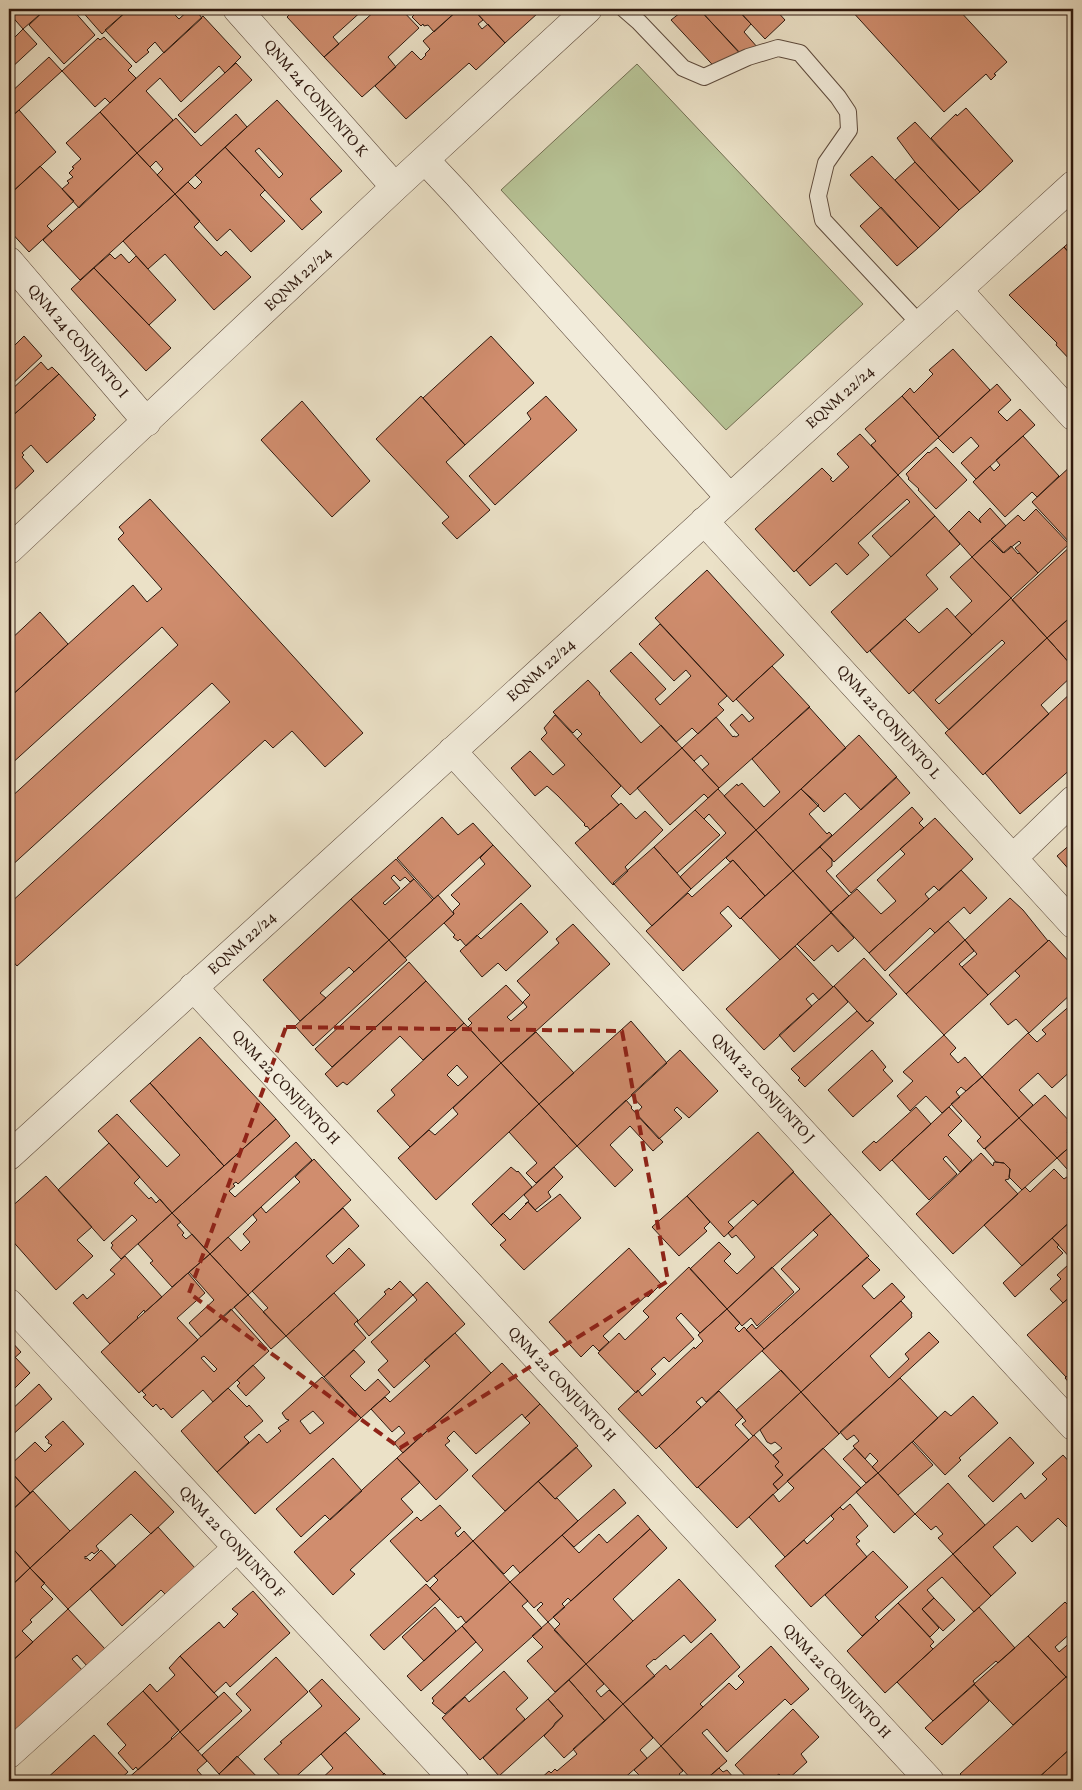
<svg xmlns="http://www.w3.org/2000/svg" width="1082" height="1790" font-family="Vollkorn,serif">
<style>
.green{fill:#b7c396;stroke:#726e52}
.building{fill:#d08d6e;stroke:#2e180e;fill-rule:evenodd}
.lines{fill:none;stroke-linecap:round;stroke-linejoin:round}
.lane-casing{stroke:#5d4a3c;stroke-width:18}
.street-casing{stroke:#5d4a3c;stroke-width:29}
.lane{stroke:#f2ecdb;stroke-width:16}
.street{stroke:#f2ecdb;stroke-width:28}
.marked{fill:none;stroke:#8f2418;stroke-width:4;stroke-dasharray:10 6;stroke-linejoin:round}
.labels{text-anchor:middle;stroke-width:5;stroke-linejoin:round;paint-order:stroke}
.street-label{font-size:15px;fill:#2e180e;stroke:#f2ecdb}
</style>
<rect width="100%" height="100%" fill="#ebe1c7"/>
<filter id="stains"><feTurbulence type="fractalNoise" baseFrequency=".004" numOctaves="4"/><feColorMatrix values="0 0 0 0 .2 0 0 0 0 .09 0 0 0 0 .02 0 0 0 .5 -.17"/></filter>
<radialGradient id="worn" r=".72"><stop offset=".6" stop-color="#630" stop-opacity="0"/><stop offset="1" stop-color="#630" stop-opacity=".3"/></radialGradient>
<path class="green" d="M637 64 863 304 726 430 501 190Z"/>
<path class="building" d="M9 9H46L23 29 9 13Z
M46 9H74L73 10 95 35 64 64 29 25Z
M80 9H129L102 34Z
M129 9H169L179 19 190 9H195L202 18 164 53 155 42 147 50 149 52 136 63 105 30Z
M295 9H364L333 37 339 44 324 57 287 17Z
M377 9H401L419 28 388 57 396 67 362 97 324 57Z
M413 9H459L434 32 428 25 424 26 423 24 421 26 412 17 417 12Z
M459 9H473L483 20 478 24 482 29 488 24 505 43 476 70 469 63 406 119 375 86 412 51 421 60 426 55 425 54 430 49 423 41Z
M473 9H534L538 13 505 43Z
M685 9H699L742 55 722 75 671 20Z
M699 9H737L751 24 744 32 758 48 744 58Z
M737 9H775L785 20 765 39Z
M850 9H958L1007 62 994 74 996 75 991 80 986 74 944 112Z
M203 16 241 57 225 73 219 66 181 102 160 78 146 91 173 120 137 153 100 112Z
M23 29 37 44 9 70V43Z
M104 37 132 66 128 70 136 78 110 103 105 98 95 107 62 71 98 38 100 40Z
M49 57 62 71 9 119V94Z
M236 63 252 80 195 133 178 115Z
M277 100 342 171 310 199 322 212 302 230 225 147ZM259 148 283 174 279 178 255 151Z
M966 108 1013 161 980 192 931 138 956 114 957 116Z
M19 110 56 152 9 195V119Z
M100 112 137 153 79 208 62 189 69 183 67 181 73 177 69 173 74 168 72 167 81 159 66 143Z
M236 114 247 127 175 194 157 175 163 169 156 161 150 167 137 153 176 118 201 146Z
M915 122 980 192 959 210 915 162 897 138Z
M225 147 265 190 260 195 285 221 251 252 230 229 217 241 175 194 188 182 195 189 202 182 195 175Z
M137 153 175 194 80 280 43 240Z
M872 156 940 228 918 248 850 175Z
M915 162 959 210 940 228 895 180Z
M40 166 74 201 47 226 52 231 29 252 9 230V195Z
M175 194 200 221 194 227 221 256 226 251 251 277 214 310 165 254 148 269 123 241Z
M881 207 918 248 897 266 860 226Z
M1073 239V257L1064 247Z
M1064 247 1073 257V317L1070 320 1073 324V363L1056 345 1057 343 1009 295Z
M110 254 115 259 121 254 129 263 136 256 176 300 149 325 94 268Z
M94 268 171 348 146 371 71 289Z
M24 336 42 356 9 387V351Z
M491 336 534 383 465 445 423 398Z
M953 349 990 390 939 437 902 396 910 388 914 393 933 374 929 370Z
M41 362 48 370 52 367 59 374 9 419V392Z
M59 374 96 415 93 418 95 419 47 463 31 445 22 453 24 455 22 457 34 471 9 495V419Z
M997 384 1011 400 998 412 1007 421 1020 409 1035 425 976 479 961 463 979 446 971 437 953 453 938 438Z
M421 396 465 445 446 462 490 510 457 539 442 523 449 517 376 439Z
M546 396 577 430 495 505 469 476 529 421 531 419 527 413Z
M902 396 939 437 898 475 871 445 876 441 865 429Z
M302 401 370 481 332 517 261 440Z
M860 434 898 475 794 572 755 529 822 468 832 478 830 479 833 482 849 467 837 454Z
M1023 436 1059 476 1037 497 1032 492 1005 517 973 482 990 466 994 471 1000 465 996 460Z
M936 447 967 480 936 509 918 490 919 489 908 479 909 478 906 474 928 452 929 453Z
M1073 464V540L1070 543 1032 502Z
M898 475 935 516 891 557 872 536 910 502 907 499 858 543 869 555 847 575 836 563 810 586 796 570Z
M150 499 363 733 325 767 292 731 273 748 265 740 17 966 9 957V904L230 702 212 683 9 868V799L178 645 162 627 9 766V698L133 585 147 602 162 589 118 539 124 533 119 527Z
M990 508 1006 526 972 557 949 531 969 511 981 523 979 519Z
M1036 509 1069 544 1038 573 1015 548 1021 543 1019 541 1004 553 991 539 1018 515 1024 521Z
M935 516 960 544 926 575 938 589 867 653 831 612Z
M990 540 1003 553 1011 546 1018 554 1019 553 1038 573 1011 598 972 557Z
M1073 544V615L1047 638 1012 600Z
M972 557 1011 598 972 635 955 617 972 601 950 577Z
M707 570 784 655 733 702 655 618Z
M1011 598 1047 638 949 730 913 690ZM1002 640 1005 643 939 704 935 700Z
M947 608 972 635 909 694 870 651 905 619 919 633Z
M40 612 68 644 9 698V641Z
M1067 620 1073 627V667L1047 638Z
M660 624 727 696 718 704 724 710 698 734 692 728 676 742 610 671 631 652 666 689 655 699 660 705 691 676 686 670 674 681 639 644Z
M1047 638 1073 667V675L1041 705 1049 714 983 775 945 733Z
M772 666 810 707 719 788 702 770 709 764 701 755 694 761 682 748 716 717 733 737 734 736 736 737 739 735 730 725 742 714 749 722 754 718 736 699Z
M588 680 600 693 599 694 641 743 661 725 682 748 630 795 577 739 582 734 577 729 573 733 553 712Z
M1073 691V767L1020 814 985 773Z
M809 707 846 748 756 830 724 796 737 784 738 786 742 783 764 807 780 792 752 759Z
M555 715 621 786 611 796 619 805 590 830 587 826 586 827 584 825 585 824 558 796 547 786 535 796 511 768 530 751 553 775 565 765 541 739 547 733 544 728Z
M859 735 897 777 861 810 845 793 824 812 801 789Z
M682 748 719 788 708 798 704 794 670 825 637 788Z
M896 777 910 793 834 862 820 847Z
M718 789 756 830 691 889 680 877 726 833 709 814 704 819 695 810Z
M801 789 819 805 809 814 827 834 829 832 832 835 793 871 756 830Z
M621 803 636 819 645 811 663 830 625 867 628 871 613 885 575 843Z
M912 807 923 819 919 823 924 828 851 893 836 876Z
M695 810 720 835 677 873 654 847Z
M442 817 458 835 473 823 493 845 434 899 397 858Z
M935 818 973 859 939 891 934 886 925 894 929 899 869 953 831 912 857 889 881 914 896 901 877 880 905 854 900 849Z
M756 830 793 871 765 896 733 860 730 862 726 858Z
M1073 842V874L1057 856Z
M493 845 531 886 466 946 460 939 458 941 453 937 455 935 444 923 454 914 453 911 460 904 451 895 485 864 480 858Z
M654 847 691 889 652 926 613 883Z
M820 847 832 859V866L826 871 849 896 831 912 793 871Z
M396 859 414 879 410 882 405 877 400 881 394 875 391 878 400 888 383 903 385 905 414 879 433 900 389 940 351 899Z
M733 860 765 896 740 919 728 906 720 913 732 926 683 971 646 931 688 893 692 897Z
M961 870 987 898 970 914 964 907 935 933 930 928 885 971 869 953Z
M793 871 831 913 780 960 741 918Z
M438 895 454 914 405 958 389 940Z
M1010 898 1023 910 1048 941 988 995 962 967 977 954 965 940Z
M351 899 389 940 354 972 349 967 320 993 326 998 300 1021 263 980Z
M521 903 548 932 506 971 498 963 482 977 460 951 477 935 481 939Z
M831 913 854 938 838 952 832 945 814 961 797 944Z
M948 921 965 940 906 994 889 975Z
M573 924 610 964 501 1063 468 1027 472 1023 468 1019 506 985 523 1003 507 1017 511 1021 527 1007 523 1002 530 995 517 981 559 943 556 939Z
M389 940 407 960 313 1046 295 1026Z
M965 940 974 951 959 964 988 995 944 1035 906 994Z
M1049 940 1073 966V992L1029 1033 1016 1019 1008 1025 990 1004 1020 976 1015 971Z
M795 946 833 987 819 1000 813 993 806 999 812 1006 764 1050 726 1009Z
M864 958 897 994 867 1022 834 986Z
M409 962 426 981 332 1067 315 1049Z
M426 981 464 1023 423 1060 400 1036 347 1085 343 1082 337 1087 325 1074Z
M834 986 848 1002 794 1052 779 1035Z
M1073 1003V1069L1052 1088 1038 1073 1019 1090 1033 1105 1019 1118 982 1077 1028 1033 1037 1042 1046 1034 1042 1030Z
M857 1011 867 1022 870 1020 874 1023 805 1087 798 1080 800 1078 791 1069Z
M631 1021 667 1063 577 1146 539 1104Z
M464 1023 501 1063 410 1147 377 1111 395 1095 391 1090ZM457 1065 468 1077 458 1086 447 1075Z
M536 1032 574 1073 539 1104 501 1063Z
M944 1035 956 1048 950 1054 958 1063 965 1057 982 1077 966 1091 961 1087 956 1092 960 1097 942 1113 926 1096 910 1111 897 1096 913 1081 903 1072Z
M200 1037 276 1119 224 1166 150 1083Z
M680 1050 718 1091 689 1118 677 1107 674 1110 682 1118 659 1139 636 1114 642 1107 631 1095Z
M872 1050 886 1067 883 1070 893 1081 853 1117 828 1090Z
M501 1063 539 1104 436 1200 398 1158 429 1130 435 1135 458 1114 453 1108Z
M982 1077 1019 1118 984 1149 977 1141 981 1137 951 1104Z
M150 1083 224 1166 172 1213 98 1131 117 1114 167 1167 180 1155 130 1101Z
M1045 1095 1073 1125 1067 1133 1073 1137V1144L1057 1158 1019 1118Z
M626 1100 632 1107 631 1108 663 1142 653 1151 630 1126 610 1145 633 1170 615 1187 577 1146Z
M539 1104 577 1146 536 1183 526 1173 537 1163 509 1132Z
M916 1107 931 1124 880 1171 862 1152 874 1141 876 1143Z
M949 1107 962 1121 948 1135 972 1160 960 1172 946 1156 943 1159 957 1174 929 1200 892 1160Z
M1019 1118 1057 1158 1022 1190 1009 1177 1010 1169 1004 1163 996 1162 985 1149Z
M276 1119 290 1136 238 1184 236 1182 233 1184 235 1186 229 1191 235 1197 296 1142 312 1160 210 1254 172 1213Z
M758 1132 794 1172 758 1205 753 1200 728 1222 734 1228 724 1237 687 1196Z
M109 1143 140 1177 134 1183 149 1199 151 1197 156 1203 160 1199 172 1213 121 1259 111 1248 113 1245 111 1243 137 1220 132 1215 104 1241 58 1190Z
M1073 1144V1172L1069 1167 1067 1169 1057 1158Z
M981 1153 993 1166 994 1162 1004 1163 1010 1169 1009 1179 1005 1180 1018 1194 953 1254 916 1214Z
M314 1159 351 1200 248 1295 210 1254 228 1237 241 1251 250 1242 243 1234 257 1220 253 1215 261 1207 266 1213 300 1182 295 1177Z
M511 1167 517 1172 518 1171 532 1187 491 1225 472 1204Z
M554 1167 563 1177 548 1192 551 1197 535 1210 528 1202 525 1204 529 1201 524 1195Z
M1054 1169 1064 1179 1071 1174 1073 1176V1219L1022 1266 984 1225 1025 1187 1030 1192Z
M793 1172 831 1214 727 1309 690 1269 719 1242 731 1254 724 1261 737 1274 755 1257 736 1235 732 1238 728 1233Z
M46 1176 92 1227 77 1240 93 1256 56 1290 9 1237V1209Z
M560 1194 581 1218 524 1270 500 1245 506 1240 491 1225 503 1213 510 1220 528 1202 537 1212Z
M687 1196 710 1222 704 1228 707 1231 679 1256 652 1227Z
M343 1208 359 1226 326 1256 333 1264 349 1248 365 1265 286 1336 263 1312 268 1308 252 1291Z
M172 1213 181 1222 177 1225 184 1233 182 1235 186 1239 192 1234 210 1254 172 1287 153 1266 150 1263 153 1261 138 1244Z
M831 1214 869 1256 764 1349 746 1330 752 1324 756 1329 800 1289 781 1269 818 1235 813 1230Z
M1073 1219V1261L1052 1238Z
M1052 1238 1059 1245 1057 1247 1063 1253 1015 1297 1003 1283Z
M629 1248 661 1284 648 1297 647 1295 603 1336 609 1342 599 1351 593 1345 581 1357 549 1322Z
M210 1254 248 1295 201 1337 189 1323 214 1300 189 1272Z
M125 1256 162 1297 145 1312 144 1310 137 1317 138 1318 110 1344 73 1303 83 1294 87 1299 115 1274 110 1270Z
M867 1257 880 1270 862 1286 874 1299 892 1283 905 1297 801 1392 762 1351Z
M1068 1265 1072 1269 1073 1267V1294L1063 1303 1050 1289 1061 1279 1057 1275Z
M689 1267 727 1309 700 1333 681 1313 676 1318 694 1339 669 1362 664 1357 651 1369 656 1374 636 1393 598 1353 619 1333 625 1340 649 1317 643 1311Z
M772 1267 794 1292 757 1326 751 1318 742 1326 727 1309Z
M188 1273 205 1293 177 1318 198 1340 139 1393 101 1352Z
M400 1281 413 1295 369 1336 357 1322 386 1294 384 1292 389 1288 391 1290Z
M427 1282 465 1324 394 1388 378 1370 388 1361 371 1342 417 1300 413 1295Z
M334 1293 358 1320 354 1324 366 1338 324 1377 286 1336Z
M1073 1294V1370L1066 1377 1027 1335Z
M248 1295 286 1336 271 1349 234 1307Z
M901 1301 912 1313 911 1315 912 1317 870 1356 889 1378 909 1359 905 1354 929 1332 939 1342 839 1434 801 1392Z
M231 1309 269 1351 213 1402 203 1390 172 1418 163 1408 161 1410 156 1404 153 1407 143 1397 146 1395 142 1391ZM204 1356 217 1369 214 1372 201 1358Z
M727 1309 740 1323 735 1328 739 1332 744 1327 764 1349 706 1402 702 1397 696 1402 701 1407 656 1449 618 1409 638 1390 642 1396 694 1347 695 1349 703 1341 698 1335Z
M455 1333 491 1373 403 1453 394 1443 405 1433 399 1426 392 1432 371 1409 385 1397 390 1402 430 1366 424 1360Z
M9 1339 21 1352 9 1363Z
M354 1350 365 1362 350 1376 365 1391 378 1379 390 1392 361 1418 324 1377Z
M15 1357 30 1373 9 1394V1363Z
M502 1363 540 1404 525 1418 522 1414 476 1454 454 1431 447 1438 450 1441 445 1445 468 1470 436 1500 397 1458Z
M253 1365 265 1378 246 1396 237 1386 240 1383 237 1380Z
M781 1370 801 1392 753 1436 742 1424 746 1421 736 1410Z
M1073 1370V1387L1065 1378Z
M322 1377 361 1418 255 1514 217 1472 259 1434 267 1443 281 1431 278 1428 289 1420 286 1419 282 1413ZM313 1411 324 1423 310 1434 300 1421Z
M900 1378 938 1418 878 1473 872 1467 878 1461 870 1453 865 1459 853 1446 859 1441 854 1435 847 1440 840 1432Z
M39 1384 52 1399 9 1438V1412Z
M228 1388 247 1407 249 1405 263 1421 244 1437 249 1442 217 1472 181 1431Z
M719 1391 743 1417 735 1425 749 1440 697 1488 659 1446Z
M801 1392 839 1434 778 1490 773 1484 783 1475 775 1466 779 1462 773 1455 782 1448 775 1442 771 1444 767 1442 760 1430Z
M973 1396 998 1423 959 1458 961 1460 945 1475 913 1441 945 1411 951 1416Z
M540 1404 578 1446 505 1511 472 1476 530 1423 525 1418Z
M63 1421 84 1444 30 1493 9 1470V1466L35 1442 45 1452 52 1445 48 1443 49 1441 45 1437Z
M754 1435 779 1462 775 1466 783 1475 773 1484 778 1490 737 1528 698 1487Z
M1010 1437 1034 1463 993 1502 968 1476Z
M912 1442 933 1465 898 1495 878 1473Z
M576 1447 592 1466 555 1499 538 1481Z
M823 1448 861 1488 785 1557 749 1517 773 1494 779 1502 794 1488 787 1481Z
M855 1448 878 1473 866 1483 843 1459Z
M1063 1455 1073 1466V1521L1067 1527 1058 1518 1032 1542 1017 1526 993 1547 1016 1573 991 1596 953 1554 1021 1493 1025 1499 1047 1479 1042 1474Z
M333 1458 362 1491 330 1520 325 1515 301 1537 276 1509Z
M397 1458 420 1482 401 1499 413 1512 350 1570 355 1574 333 1595 294 1552Z
M135 1471 174 1512 151 1534 131 1514 96 1546 99 1550 94 1554 92 1552 86 1557 85 1556V1559L87 1558 90 1561 101 1550 116 1566 68 1609 30 1568Z
M878 1473 915 1514 894 1533 856 1492Z
M13 1475H14L30 1493 9 1513V1479Z
M538 1481 555 1499 557 1498 578 1521 520 1573 513 1565 504 1574 473 1541Z
M948 1483 985 1525 953 1554 938 1538 943 1534 936 1526 931 1530 915 1514Z
M614 1489 626 1503 574 1547 562 1535Z
M33 1491 70 1531 30 1568 9 1544V1513Z
M850 1504 868 1526 856 1537 860 1541 856 1544 867 1557 811 1607 775 1566 804 1540 807 1544 834 1519 831 1516 840 1507 843 1510Z
M440 1505 461 1528 455 1533 458 1537 464 1531 473 1541 427 1582 390 1541 417 1517 421 1521Z
M638 1515 650 1529 571 1601 568 1598 562 1604 565 1607 548 1622 537 1610 543 1604 541 1602 534 1608 510 1582 562 1535 579 1553 599 1534 607 1543Z
M158 1527 195 1568 166 1595 161 1590 122 1626 90 1589Z
M650 1529 667 1548 613 1599 633 1621 586 1664 554 1630 560 1624 553 1617Z
M473 1541 510 1582 466 1623 461 1616 458 1618 430 1588 438 1580 434 1576Z
M9 1544 30 1568 9 1588Z
M873 1551 908 1587 875 1617 879 1621 862 1636 825 1595Z
M953 1554 991 1596 974 1612 942 1577 927 1590 934 1598 922 1609 939 1628 930 1637 898 1603Z
M30 1568 45 1583 41 1587 53 1599 30 1620 32 1622 22 1631 33 1642 9 1664V1588Z
M679 1579 716 1620 691 1643 684 1635 655 1660 654 1659 646 1666 655 1676 623 1704 586 1664Z
M510 1582 528 1601 522 1606 542 1628 445 1714 432 1703 434 1701 432 1698 483 1650 462 1626Z
M426 1584 440 1599 384 1650 370 1635Z
M253 1591 290 1633 230 1687 226 1682 214 1693 180 1656 219 1622 224 1628 238 1614 232 1609Z
M934 1598 955 1620 943 1631 922 1609Z
M1065 1602 1073 1610V1631L1055 1647 1059 1652 1073 1640V1670L1066 1677 1028 1636Z
M898 1603 934 1642 930 1646 933 1649 885 1693 847 1651Z
M435 1607 456 1631 424 1661 402 1637Z
M979 1607 1015 1648 998 1663 996 1661 973 1681 975 1684 933 1721 897 1682Z
M68 1609 106 1650 88 1667 77 1655 72 1659 83 1671 9 1739V1664Z
M548 1622 586 1664 555 1692 527 1661 543 1647 532 1636Z
M462 1626 476 1642 421 1691 407 1676Z
M711 1633 740 1667 700 1704 703 1707 661 1746 623 1704 666 1665 670 1670Z
M1028 1636 1066 1677 1013 1725 974 1684Z
M771 1646 809 1689 791 1705 785 1699 727 1752 707 1729 702 1733 727 1761 704 1781H693L661 1746 729 1683 736 1690 744 1682 738 1676Z
M180 1656 218 1697 180 1732 143 1691 150 1684 157 1692 175 1675 169 1668Z
M276 1657 308 1692 219 1774 202 1755 251 1710 236 1694Z
M586 1664 604 1684 596 1691 601 1697 609 1690 623 1704 605 1721 569 1680Z
M504 1671 528 1698 516 1709 525 1719 480 1760 442 1718 465 1697 469 1702Z
M1066 1677 1073 1685V1746L1035 1781H967L960 1774Z
M322 1679 360 1719 291 1781H285L264 1759 282 1743 280 1742 322 1706 309 1691Z
M569 1680 605 1721 564 1758 544 1736 563 1716 548 1699Z
M974 1684 989 1701 942 1745 925 1728Z
M143 1691 179 1730 171 1738 172 1739 138 1770 136 1767 133 1770 118 1753 126 1745 107 1724Z
M224 1692 242 1711 198 1751 180 1732Z
M548 1699 563 1716 555 1723 553 1727 499 1776 483 1758Z
M623 1704 653 1738 640 1750 647 1758 621 1781H538L549 1771 551 1773 555 1769 557 1771 577 1754 573 1749Z
M793 1709 819 1737 801 1754 807 1762 786 1781 779 1774 769 1781H750L735 1765Z
M180 1732 207 1761 197 1770 207 1781H125Z
M345 1732 384 1774 375 1781H319L333 1768 321 1754Z
M94 1735 128 1772 118 1781H44Z
M661 1746 683 1771 679 1774 686 1781H645L634 1770Z
M1073 1746 1072 1781H1035Z
M237 1756 261 1781H226L219 1774Z
M719 1768 723 1772 727 1770 734 1778 732 1781H704Z
M384 1773 391 1781H375L384 1774Z"/>
<g class="lines">
<defs>
<path id="lane" d="M624 9 639 22 683 68 704 77 748 57 778 48 800 53 838 97 848 112 849 130 826 163 818 196 823 220 920 324"/>
<path id="street" d="M237 9 395 187
M425 160 457 194 730 498
M9 261 147 422
M958 290 1073 416
M704 521 1073 924
M9 550 395 187 588 9
M452 751 1073 1426
M1013 858 1073 800
M193 987 930 1781
M9 1156 1073 185
M9 1303 455 1781
M9 1754 237 1548"/>
</defs>
<use href="#lane" class="lane-casing"/>
<use href="#street" class="street-casing"/>
<use href="#lane" class="lane"/>
<use href="#street" class="street"/>
</g>
<path class="marked" d="M286 1027 622 1031 668 1281 400 1448 189 1293Z"/>
<g class="labels">
<g class="street-label">
<text transform="translate(316 98) rotate(49)" y="5">QNM 24 CONJUNTO K</text>
<text transform="translate(298 279) rotate(-43)" y="5">EQNM 22/24</text>
<text transform="translate(78 341) rotate(49)" y="5">QNM 24 CONJUNTO I</text>
<text transform="translate(840 397) rotate(-42)" y="5">EQNM 22/24</text>
<text transform="translate(541 670) rotate(-42)" y="5">EQNM 22/24</text>
<text transform="translate(889 722) rotate(48)" y="5">QNM 22 CONJUNTO L</text>
<text transform="translate(242 943) rotate(-42)" y="5">EQNM 22/24</text>
<text transform="translate(286 1087) rotate(47)" y="5">QNM 22 CONJUNTO H</text>
<text transform="translate(763 1088) rotate(47)" y="5">QNM 22 CONJUNTO J</text>
<text transform="translate(562 1384) rotate(47)" y="5">QNM 22 CONJUNTO H</text>
<text transform="translate(232 1542) rotate(47)" y="5">QNM 22 CONJUNTO F</text>
<text transform="translate(837 1681) rotate(47)" y="5">QNM 22 CONJUNTO H</text>
</g>
</g>
<rect width="1082" height="1790" fill="none" stroke="#ebe1c7" stroke-width="30"/>
<rect x="10" y="10" width="1062" height="1770" fill="none" stroke="#2e180e" stroke-width="2.5"/>
<rect x="15" y="15" width="1052" height="1760" fill="none" stroke="#2e180e"/>
<rect width="100%" height="100%" filter="url(#stains)"/>
<rect width="100%" height="100%" fill="url(#worn)"/>
</svg>
